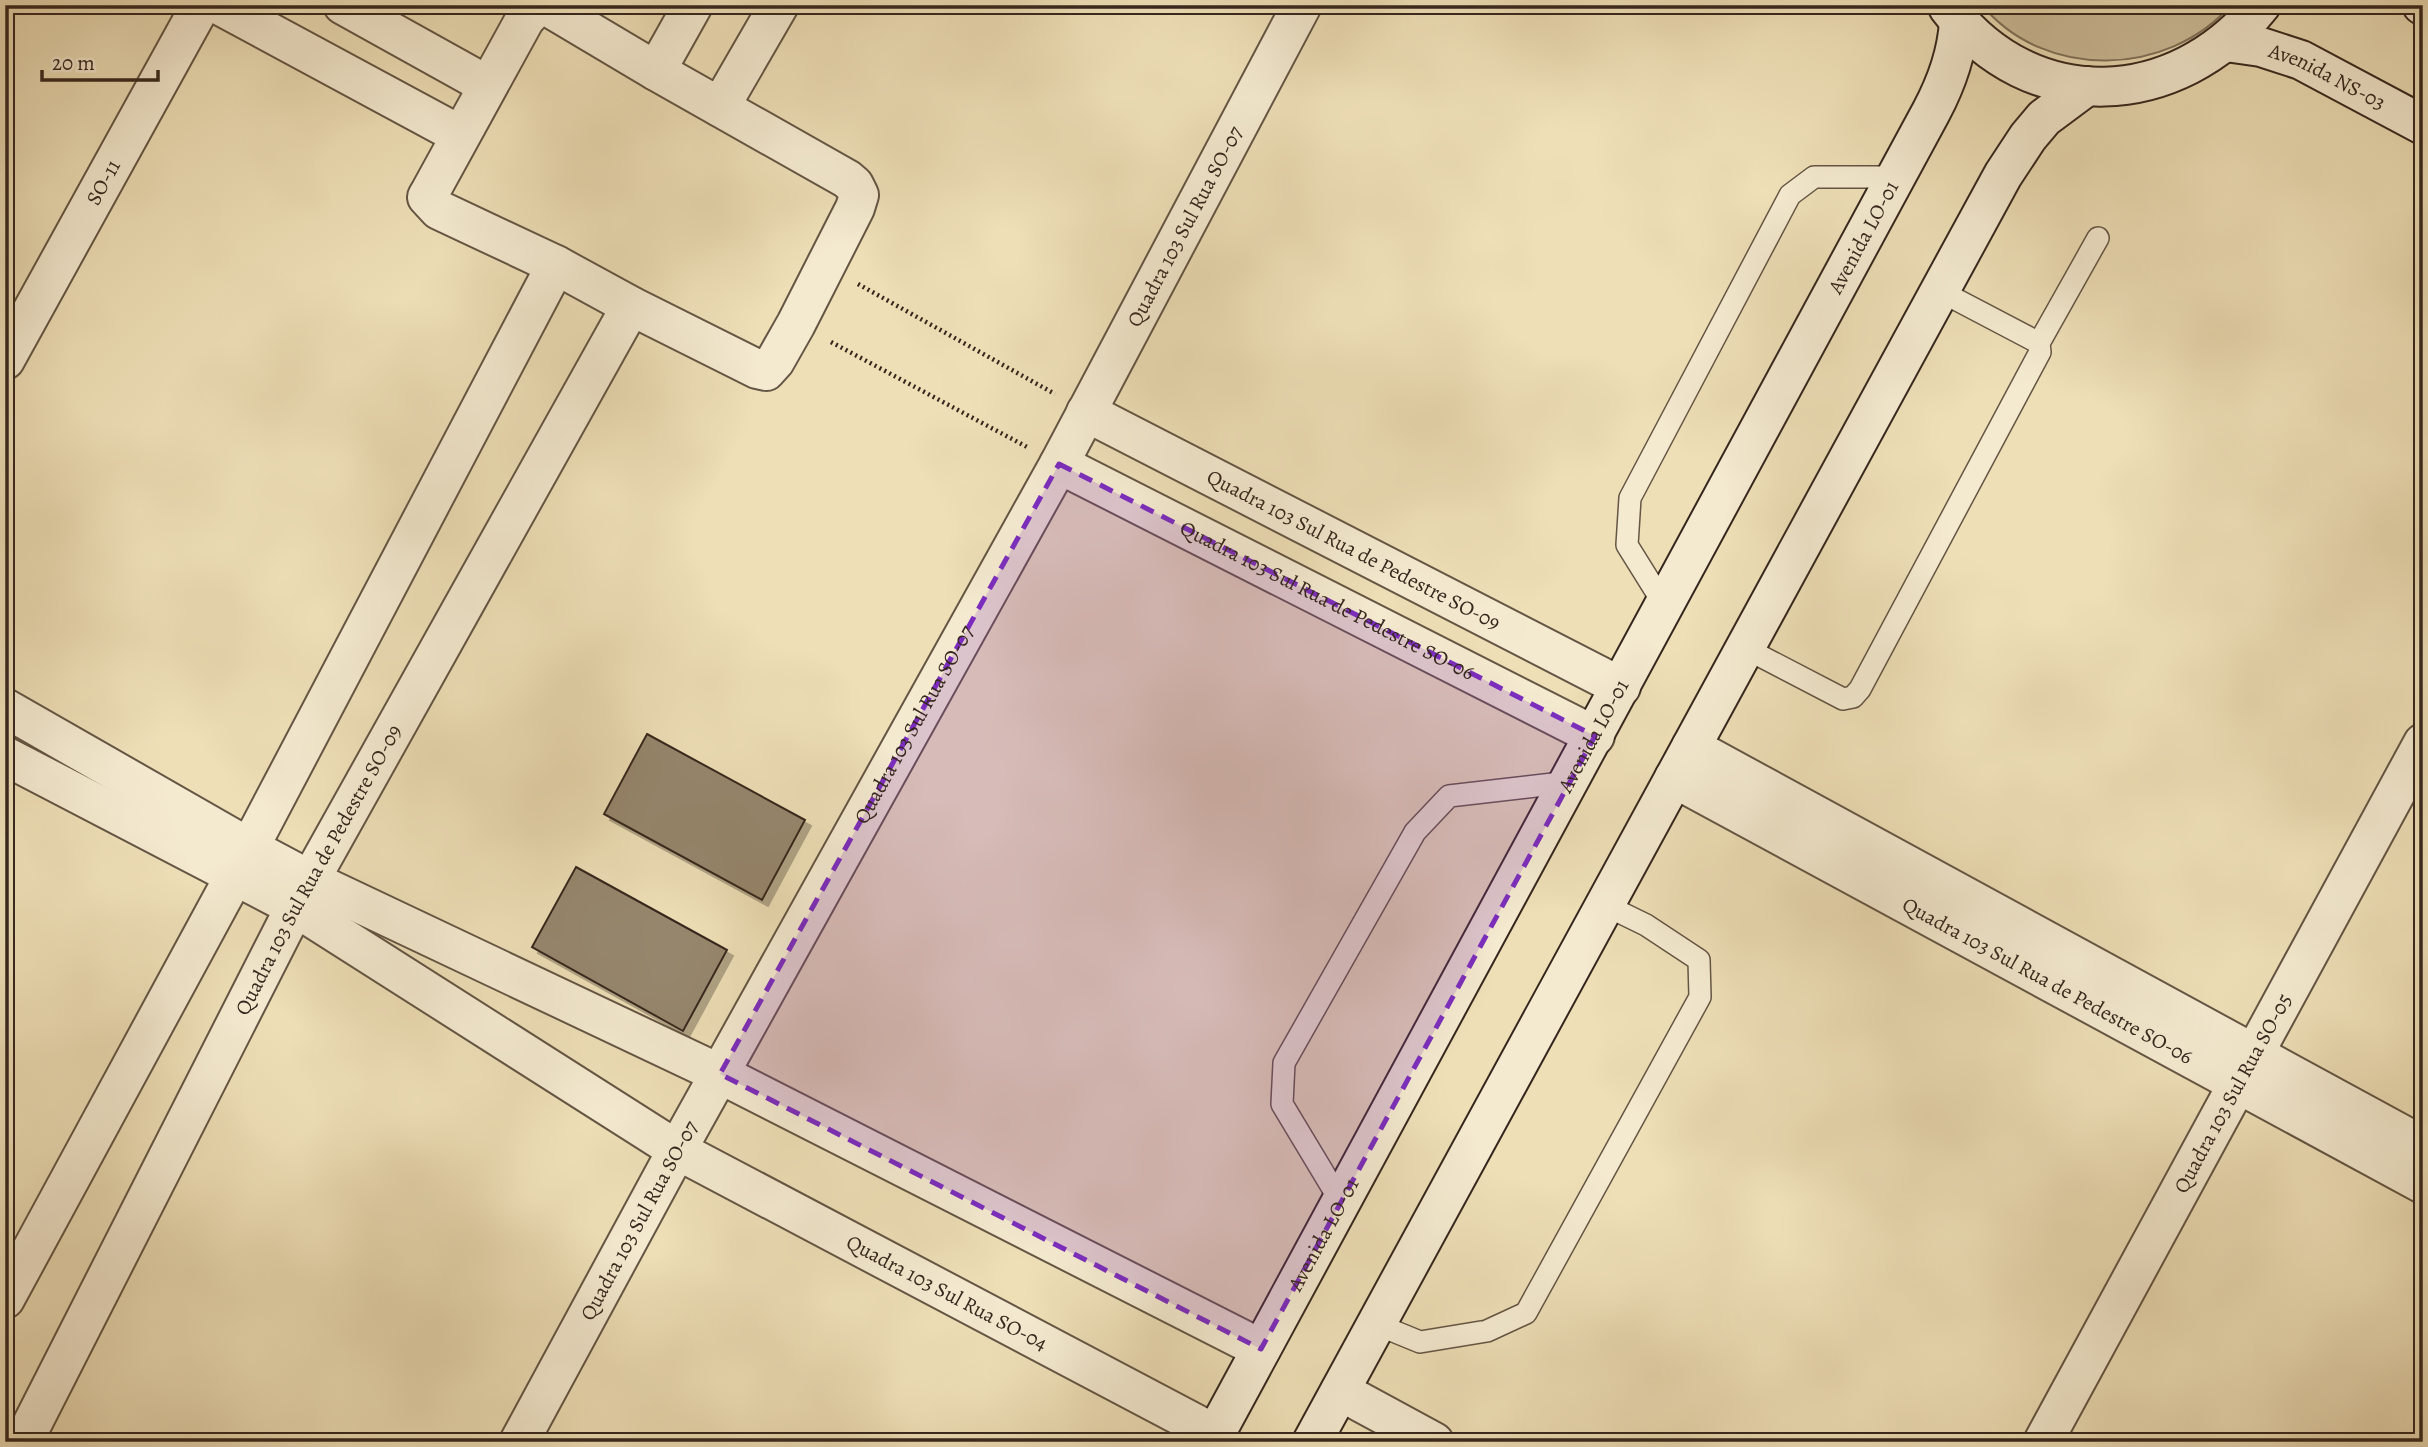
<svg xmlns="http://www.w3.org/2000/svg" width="2428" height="1447" font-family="Alegreya,serif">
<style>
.green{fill:#cfc09d;stroke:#82745e;stroke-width:2}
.building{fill:#96876e;stroke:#36271e;stroke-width:2;filter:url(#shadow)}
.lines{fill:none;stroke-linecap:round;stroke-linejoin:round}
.lane-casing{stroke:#645544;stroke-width:24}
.street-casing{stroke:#645544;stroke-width:42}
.secondary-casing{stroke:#36271e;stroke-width:42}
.path{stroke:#36271e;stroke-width:4.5;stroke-dasharray:2 3.5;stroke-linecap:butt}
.lane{stroke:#f4ead0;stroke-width:21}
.street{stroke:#f4ead0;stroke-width:38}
.secondary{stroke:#f4ead0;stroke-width:38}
.marked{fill:#7b2cbf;fill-opacity:0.2;stroke:#7b2cbf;stroke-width:5;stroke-dasharray:14 9;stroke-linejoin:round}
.labels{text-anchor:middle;stroke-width:5;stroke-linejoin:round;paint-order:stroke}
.street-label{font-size:21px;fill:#36271e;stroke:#f4ead0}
</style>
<defs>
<filter id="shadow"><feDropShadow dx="6" dy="6" stdDeviation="0" flood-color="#0004"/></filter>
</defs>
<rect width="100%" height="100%" fill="#eedfb7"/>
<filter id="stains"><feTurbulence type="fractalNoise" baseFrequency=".00286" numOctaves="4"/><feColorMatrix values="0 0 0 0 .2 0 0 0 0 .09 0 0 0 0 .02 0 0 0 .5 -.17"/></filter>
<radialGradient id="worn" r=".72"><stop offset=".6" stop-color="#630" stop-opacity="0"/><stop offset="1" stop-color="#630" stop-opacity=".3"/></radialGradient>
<path class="green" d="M1982 5H2231C2168 77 2045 81 1982 5Z"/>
<path class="building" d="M647 734 805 820 762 900 604 814Z
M576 867 727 950 683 1031 532 947Z"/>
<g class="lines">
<defs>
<path id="lane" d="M2039 343 2098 238
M1665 606 1627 545 1630 498 1790 195 1814 177H1896
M1745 648 1843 699 1853 697 1860 689 2040 352 2039 343 1940 291
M1341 1202 1282 1104 1284 1063 1415 832 1449 796 1570 782
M1376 1324 1420 1342 1487 1331 1526 1313 1700 997 1699 960 1646 925 1605 905"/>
<g id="street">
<path d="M219 5 460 135"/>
<path d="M343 5 487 85"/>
<path d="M538 5 525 19 430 192 427 197 439 210 556 265 631 306 757 369 766 371 775 361 796 324 855 208 859 195 854 185 847 179 656 71 545 5"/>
<path d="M656 71 693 5"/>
<path d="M720 107 779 5"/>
<path id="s1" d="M5 360 201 5"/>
<path id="s2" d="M1086 412 1621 687"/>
<path id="s3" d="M1059 464 1595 736"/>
<path d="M5 708 248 847 310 880 720 1074 1261 1349"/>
<path d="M1691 747 2423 1146"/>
<path id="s4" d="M5 756 295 907 677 1150 1215 1434"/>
<path id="s5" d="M1674 778 2423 1184"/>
<path d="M5 1299 235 875 556 265"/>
<path d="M1340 1391 1434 1442"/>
<path id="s6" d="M23 1442 295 907 631 306"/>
<path id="s7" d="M519 1442 677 1150 1059 464 1302 5"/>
<path id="s8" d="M2043 1442 2423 743"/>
</g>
<g id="secondary">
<path d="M2422 5H2423"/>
<path d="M1948 7C2031 117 2177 110 2261 5"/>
<path id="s9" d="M2226 42 2261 47 2301 60 2423 125"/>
<path id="s10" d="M1211 1442 1931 112C1946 84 1957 54 1959 22"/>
<path d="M1312 1442 2003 175 2028 137 2044 118 2087 86"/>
</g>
</defs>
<use href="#lane" class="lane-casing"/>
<use href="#street" class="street-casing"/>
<use href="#secondary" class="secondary-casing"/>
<path class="path" d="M858 284 1055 394
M831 342 1027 447"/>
<use href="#lane" class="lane"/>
<use href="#street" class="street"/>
<use href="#secondary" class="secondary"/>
</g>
<path class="marked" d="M1059 464 1595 736 1261 1349 720 1074Z"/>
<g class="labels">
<g class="street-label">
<text dy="7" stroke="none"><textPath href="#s9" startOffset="108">Avenida NS-03</textPath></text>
<text dy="7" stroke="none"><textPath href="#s1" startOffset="203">SO-11</textPath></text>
<text dy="7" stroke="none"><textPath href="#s7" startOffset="1386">Quadra 103 Sul Rua SO-07</textPath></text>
<text dy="7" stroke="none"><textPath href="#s10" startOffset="1370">Avenida LO-01</textPath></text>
<text dy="7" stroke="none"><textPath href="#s2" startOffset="301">Quadra 103 Sul Rua de Pedestre SO-09</textPath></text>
<text dy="7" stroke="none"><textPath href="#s3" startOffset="301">Quadra 103 Sul Rua de Pedestre SO-06</textPath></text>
<text dy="7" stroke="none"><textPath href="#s7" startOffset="819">Quadra 103 Sul Rua SO-07</textPath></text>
<text dy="7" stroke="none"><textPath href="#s10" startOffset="803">Avenida LO-01</textPath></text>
<text dy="7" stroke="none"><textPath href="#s6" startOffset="644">Quadra 103 Sul Rua de Pedestre SO-09</textPath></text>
<text dy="7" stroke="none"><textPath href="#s5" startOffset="425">Quadra 103 Sul Rua de Pedestre SO-06</textPath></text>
<text dy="7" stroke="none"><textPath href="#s8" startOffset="397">Quadra 103 Sul Rua SO-05</textPath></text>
<text dy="7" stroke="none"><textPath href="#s7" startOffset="252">Quadra 103 Sul Rua SO-07</textPath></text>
<text dy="7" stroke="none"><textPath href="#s10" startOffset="236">Avenida LO-01</textPath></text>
<text dy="7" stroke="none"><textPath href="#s4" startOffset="1085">Quadra 103 Sul Rua SO-04</textPath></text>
</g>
</g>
<rect width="2428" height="1447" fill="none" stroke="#eedfb7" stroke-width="28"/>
<rect x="7" y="7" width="2414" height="1433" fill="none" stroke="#36271e" stroke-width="3.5"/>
<rect x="14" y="14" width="2400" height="1419" fill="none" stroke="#36271e" stroke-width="2"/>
<path d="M42 70v10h116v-10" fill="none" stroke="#36271e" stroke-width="3.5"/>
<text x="52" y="70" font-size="21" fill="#36271e" stroke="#f4ead0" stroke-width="5" paint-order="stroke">20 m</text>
<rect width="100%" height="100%" filter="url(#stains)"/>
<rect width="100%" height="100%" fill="url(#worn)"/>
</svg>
